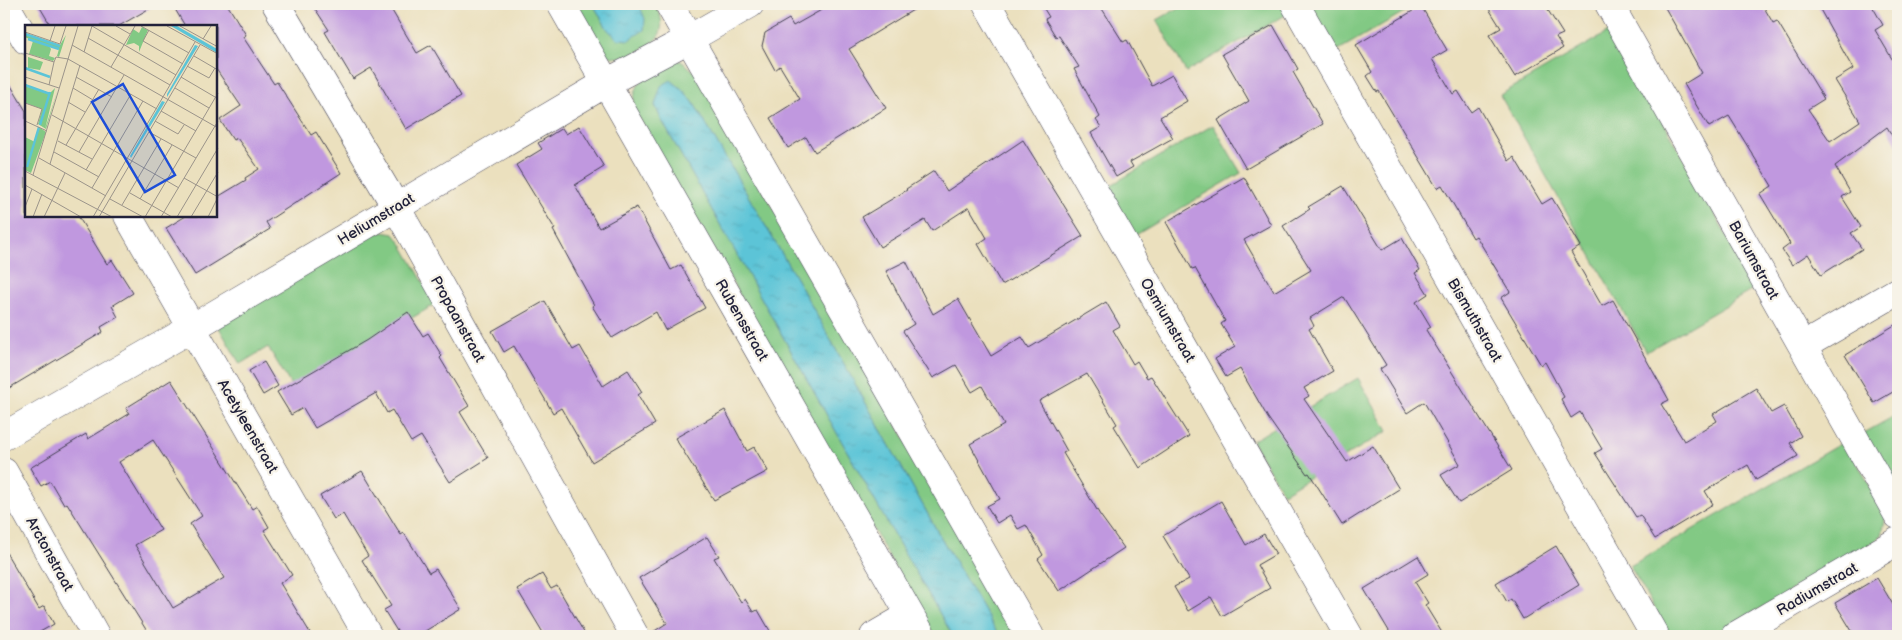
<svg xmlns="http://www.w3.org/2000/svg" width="1902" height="640" font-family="'Balsamiq Sans',sans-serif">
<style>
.green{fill:#82c984;stroke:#527660}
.water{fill:url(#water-ripples);stroke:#3e7389}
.building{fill:#c098df;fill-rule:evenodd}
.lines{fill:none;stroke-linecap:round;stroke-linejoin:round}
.minor-casing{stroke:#403e4f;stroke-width:29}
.minor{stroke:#fff;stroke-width:28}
.labels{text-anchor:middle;stroke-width:4.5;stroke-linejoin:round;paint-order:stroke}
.street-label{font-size:15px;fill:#22223b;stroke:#f7f3e8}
.inset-river{fill:none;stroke:#5bc4d7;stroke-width:2.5}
.inset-road{fill:none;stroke:#9b948a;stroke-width:1}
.view{fill:#1d4ed8;fill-opacity:0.15;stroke:#1d4ed8;stroke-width:2.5}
.inset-edge{fill:none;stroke:#22223b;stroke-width:2.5}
</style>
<defs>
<pattern id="water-ripples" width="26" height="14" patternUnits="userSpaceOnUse" patternTransform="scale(1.25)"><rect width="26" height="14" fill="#5bc4d7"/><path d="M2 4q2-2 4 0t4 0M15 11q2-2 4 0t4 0" fill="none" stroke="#4fa8b9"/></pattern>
</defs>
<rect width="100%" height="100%" fill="#f7f3e8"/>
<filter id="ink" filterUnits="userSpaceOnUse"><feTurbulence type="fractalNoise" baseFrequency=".02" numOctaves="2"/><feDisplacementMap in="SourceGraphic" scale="10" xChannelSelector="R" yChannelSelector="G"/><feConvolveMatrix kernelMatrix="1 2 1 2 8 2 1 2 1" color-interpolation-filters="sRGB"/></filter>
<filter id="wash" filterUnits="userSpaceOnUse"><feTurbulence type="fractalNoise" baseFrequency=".0096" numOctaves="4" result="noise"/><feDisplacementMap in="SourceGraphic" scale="20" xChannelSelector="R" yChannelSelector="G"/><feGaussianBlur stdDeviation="1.12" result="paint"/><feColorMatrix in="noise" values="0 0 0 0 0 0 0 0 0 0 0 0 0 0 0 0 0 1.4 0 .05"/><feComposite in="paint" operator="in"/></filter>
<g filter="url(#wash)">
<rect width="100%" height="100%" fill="#ebe0be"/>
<path class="green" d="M575 4H593L608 30 640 7 639 4H655C660 13 664 23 660 33 654 47 622 64 607 55 597 49 581 16 575 4Z
M1186 4H1284L1289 13 1186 72 1157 20Z
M1308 4H1418L1335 52Z
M1612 30 1756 288 1646 352 1500 95Z
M679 60 688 66 698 75 1017 636H999L940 536 796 278 693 102 682 89 655 105 661 119 893 533 953 636H934L634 110C631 78 652 70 679 60Z
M1213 125 1241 173 1134 236 1106 188Z
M383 232 394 234 401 243 436 304 292 387 268 347 240 364 217 324 372 234Z
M1358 378 1388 431 1283 493 1252 441Z
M1898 414V493L1864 433Z
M1845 441 1886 515 1882 535 1874 542 1713 636H1670L1630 566Z"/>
<path class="water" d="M593 4H639L645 19 644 30 629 40 618 39 608 30Z
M671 80 682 89 693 102 796 278 940 536 999 636H953L893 533 661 119 655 105 661 86Z"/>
<g id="blocks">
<path class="building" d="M38 4H157L119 26H51Z
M172 4H227L246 35 243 37 274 84 277 82 311 135 316 132 341 173 266 222 270 229 195 275 166 228 186 216H216V198L246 180 245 178 259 169 237 138 233 140 220 120 241 106 216 69V26H185Z
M312 4H388L417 53 431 45 461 96 406 129 371 68 353 79 325 32 329 30Z
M832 4H923L849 49 886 108 815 152 806 137 788 148 770 118 800 99 780 66 775 70 762 46 765 33 789 19 793 26Z
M1041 4H1099L1123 42 1127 40 1152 86 1172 75 1187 101 1160 117 1173 138 1130 162 1133 167 1116 177 1091 133 1101 127 1096 120 1100 117 1074 69 1079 67 1059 36 1056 37 1045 19 1049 17Z
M1486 4H1544L1563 34 1556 37 1563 48 1515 77 1489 35 1501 28Z
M1663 4H1762L1773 23 1777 21 1824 99 1808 109 1830 141 1860 121 1835 80 1853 69 1817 4H1871L1883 25 1875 30 1898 69V146L1887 127 1835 166 1850 192 1842 197 1861 227 1851 233 1862 249 1821 275 1808 254 1792 265 1782 250 1790 244 1760 194 1772 186 1729 116 1709 127 1684 84 1702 73Z
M1421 6 1447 50 1432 59 1453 94 1458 91 1471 112 1478 107 1509 161 1514 157 1542 204 1552 198 1581 246 1571 252 1602 306 1613 300 1669 400 1661 404 1684 441 1717 421 1713 414 1756 388 1771 413 1784 406 1801 436 1790 443 1798 456 1756 480 1748 465 1705 491 1713 504 1655 539 1640 515 1636 517 1595 453 1602 449 1580 412 1571 418 1561 399 1564 397 1545 362 1541 365 1501 298 1510 292 1476 236 1473 238 1442 185 1437 188 1379 91 1377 92 1367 76 1372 72 1356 45Z
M1273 25 1298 69 1293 72 1323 124 1246 169 1218 120 1249 101 1222 54Z
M4 74 26 111V216H78L107 264 112 260 133 293 112 306 118 317 101 327 103 332 4 391Z
M579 126 604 167 575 185 599 228 637 207 671 270 681 265 705 308 665 330 656 312 612 338 592 306 594 305 553 230 555 229 516 165 542 149 538 143 562 128 566 134Z
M1023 140 1083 236 1002 285 978 244 987 238 969 207 932 231 925 220 880 247 862 217 907 190 906 189 934 171 947 191Z
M1244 177 1271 225 1244 240 1274 292 1311 270 1283 226 1310 209 1308 207 1343 186 1382 250 1402 238 1420 270 1415 273 1428 294 1416 302 1431 327 1426 330 1512 470 1459 503 1441 475 1460 464 1424 402 1407 413 1380 369 1386 365 1344 297 1310 318 1314 326 1309 329 1333 371 1304 388 1309 396 1304 399 1347 462 1373 446 1399 489 1342 525 1309 473 1307 474 1268 418 1240 369 1226 377 1215 359 1235 347 1221 324 1225 321 1195 268 1192 269 1166 222Z
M906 261 933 314 958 299 991 356 1022 337 1029 348 1106 302 1120 326 1113 330 1133 364 1137 361 1147 378 1151 376 1189 436 1140 468 1114 426 1117 424 1087 374 1039 401 1067 451 1063 453 1100 515 1124 548 1059 591 1038 559 1043 555 1026 525 1018 529 1010 515 997 523 987 506 1000 499 970 444 1004 425 982 386 972 392 956 365 933 378 903 331 914 324 886 271Z
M545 301 573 350 580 346 603 386 628 370 642 392 638 395 655 424 592 462 561 408 553 413 514 346 504 352 492 331Z
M408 312 423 336 428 333 442 356 440 358 469 406 460 412 488 458 450 482 421 436 411 442 392 410 387 413 376 393 315 428 303 408 291 415 277 392 367 340Z
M1898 323V389L1874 403 1845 355Z
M264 362 278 386 263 395 249 371Z
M171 380 252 509 257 506 269 527 264 530 292 575 280 583 312 636H150L67 503 64 505 50 481 41 486 30 468 86 434 88 439 129 414 126 408ZM153 440 202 516 190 524 224 578 173 608 135 545 161 530 119 462Z
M725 410 747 451 754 447 768 471 714 500 675 438Z
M362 471 401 535 404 533 429 573 436 569 461 609 417 636H400L384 610 391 606 362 560 368 556 343 514 334 519 320 496Z
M1221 501 1246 545 1264 534 1276 554 1257 565 1270 588 1222 616 1211 597 1188 611 1174 587 1189 579 1163 536Z
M707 537 719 556 714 558 741 602 745 599 753 612 758 610 773 636H651L650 634 667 623 639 578Z
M1556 546 1579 585 1523 619 1511 599 1507 602 1496 583Z
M4 549 39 609 44 606 54 624 33 636H4Z
M1418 556 1428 574 1415 582 1428 603 1425 605 1444 636H1392L1364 589Z
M542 574 551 589 557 586 586 636H545L517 589Z
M1877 578 1898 613V636H1855L1835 603Z"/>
</g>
</g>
<g filter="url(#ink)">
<use href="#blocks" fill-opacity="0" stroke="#403e4f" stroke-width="1"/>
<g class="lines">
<defs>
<path id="minor" d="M5 4 26 40
M276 4 396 207 635 636
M561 4 922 636
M669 4 1030 636
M987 4 1349 636
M1295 4 1655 636
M1609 4 1898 515
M128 216 368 636
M1803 346 1898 291
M4 436 192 328 606 83 689 39 750 4
M4 472 96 636
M874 636 910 615
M1735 636 1898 541"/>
</defs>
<use href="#minor" class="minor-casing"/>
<use href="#minor" class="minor"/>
</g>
</g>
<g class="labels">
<g class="street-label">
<text transform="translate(376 219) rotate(-31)" y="5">Heliumstraat</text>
<text transform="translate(1754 260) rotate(61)" y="5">Bariumstraat</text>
<text transform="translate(458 319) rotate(61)" y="5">Propaanstraat</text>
<text transform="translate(742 320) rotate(60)" y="5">Rubensstraat</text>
<text transform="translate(1168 320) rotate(60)" y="5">Osmiumstraat</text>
<text transform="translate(1475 320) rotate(60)" y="5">Bismuthstraat</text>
<text transform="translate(248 426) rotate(60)" y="5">Acetyleenstraat</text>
<text transform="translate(50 554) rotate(61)" y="5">Arctonstraat</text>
<text transform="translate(1817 589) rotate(-30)" y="5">Radiumstraat</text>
</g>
</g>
<g transform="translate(25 25)">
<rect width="192" height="192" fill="#ebe0be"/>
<path d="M117 2 123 5 114 27V21L109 18 101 20 108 4 114 8ZM0 8 35 20 41 10 34 32 32 31 34 24 24 21 26 24 24 31 30 33 28 36 4 29 8 16 0 12ZM3 32 18 37 15 45 3 43ZM0 61 24 69 30 63 20 104 33 64 21 104 13 99 17 84 0 78ZM14 102 21 107 6 148 0 145V112L10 117Z" fill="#82c984"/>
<path d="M146 1H152L192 24V28ZM170 20 173 21 142 72V69ZM137 76 140 77 106 133 105 131Z" fill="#5bc4d7"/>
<path class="inset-river" d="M0 9 35 21M3 14 34 24M0 43 25 52M0 60 25 69M15 100 25 67M2 142 14 102"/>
<path class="inset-road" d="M67 1 151 50M91 1 105 9M116 1 164 28M142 1 193 29M155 1 193 22M124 5 118 16 158 39M0 7 35 19 41 1M63 13 145 60M178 14 186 1M25 16 30 1M47 20 193 103M59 27 67 1M0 28 29 37 31 32 43 34 132 84M169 31 193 45M162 41 184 53 190 43M86 42 110 1M0 52 34 63M51 52 87 72M156 52 190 72M24 60 29 37M48 63 68 75M150 63 184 83M43 77 60 87M0 78 17 84 12 100M136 86 171 106M27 90 154 163M0 96 22 106M130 96 153 109 159 100M124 107 171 133M33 116 67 134M41 120 74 64M29 127 74 152M54 127 99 50M14 133 81 171M25 139 55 40M61 145 106 69M0 146 87 192M8 150 53 1M159 153 193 172M0 160 56 192M67 163 118 76M105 168 147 192M85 174 118 192M115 174 147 120M97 180 136 114M0 182 7 164M8 192 17 169M19 192 40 148M68 192 170 17M74 192 175 20M120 192 193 68M136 192 193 96M152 192 193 123M166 192 193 147M183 192 193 172"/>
<path class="view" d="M98 59 150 150 120 167 67 77Z"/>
<rect width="192" height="192" class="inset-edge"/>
</g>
<rect width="1902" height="640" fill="none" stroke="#f7f3e8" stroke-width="20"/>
</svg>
